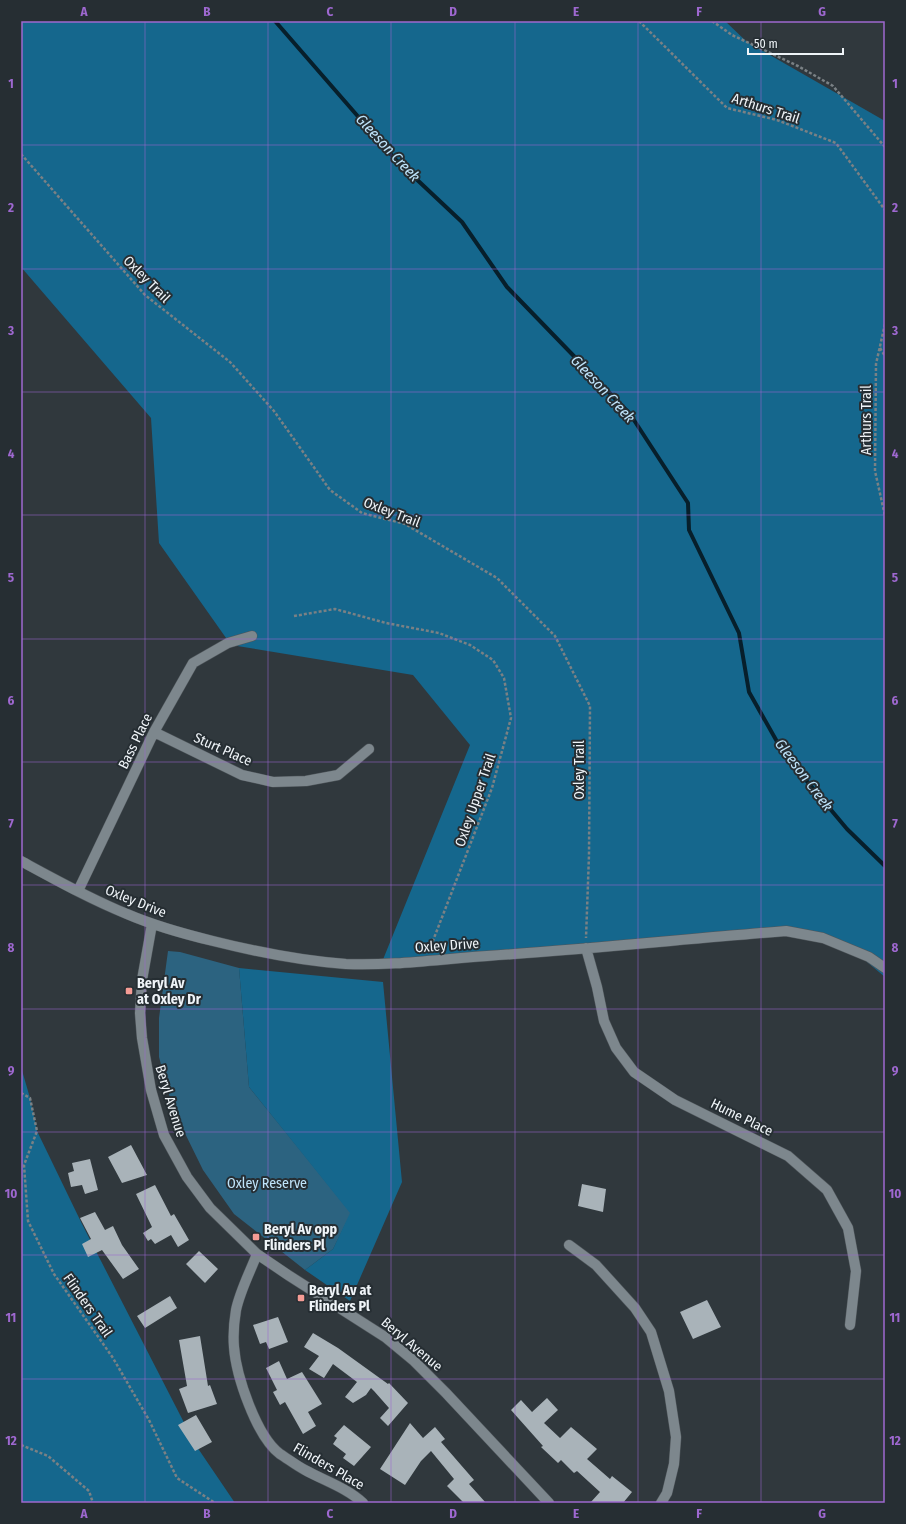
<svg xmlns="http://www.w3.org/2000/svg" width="906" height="1524" font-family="'Fira Sans Condensed',sans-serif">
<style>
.green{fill:#2c6380}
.forest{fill:#15678d}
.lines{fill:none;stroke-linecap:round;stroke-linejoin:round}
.stream{stroke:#071f2b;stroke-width:4}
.building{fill:#a9b3b9}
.street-casing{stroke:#4f565b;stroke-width:11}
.path{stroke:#7a8185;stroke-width:2.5;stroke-dasharray:3 2;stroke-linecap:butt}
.street{stroke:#7d878d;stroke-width:10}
.grid{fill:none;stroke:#9e68d0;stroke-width:1;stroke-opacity:0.55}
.poi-dot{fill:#f59c95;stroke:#262e33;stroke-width:1.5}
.labels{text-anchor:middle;stroke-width:4;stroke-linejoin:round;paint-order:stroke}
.street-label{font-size:14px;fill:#eff4f8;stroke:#262e33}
.poi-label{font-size:14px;font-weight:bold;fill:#eff4f8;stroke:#262e33;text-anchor:start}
.park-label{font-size:14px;fill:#bfe4fa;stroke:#262e33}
.water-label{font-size:15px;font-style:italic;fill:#bfe4fb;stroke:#262e33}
.neatline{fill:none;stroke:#9e68d0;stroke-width:1.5}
.grid-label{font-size:13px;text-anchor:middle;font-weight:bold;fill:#9e68d0}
</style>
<rect width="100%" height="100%" fill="#30383d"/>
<path class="green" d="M168 951 180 952 239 968 249 1087 351 1213 333 1249 305 1270 234 1214 203 1170 173 1109 159 1057V1018Z"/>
<path class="forest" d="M21 21H725L747 42 885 121V977L861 957 793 931 382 962 470 745 413 675 231 645 159 543 151 418 21 267Z
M239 968 383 982 402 1182 350 1301 305 1270 333 1249 350 1213 249 1087Z
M21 1067 30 1098 37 1131 82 1224 195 1444 235 1503H21Z"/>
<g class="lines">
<path class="stream" d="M275 21 395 159 462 222 507 287 630 414 688 503 689 530 739 633 749 692 784 754 847 829 885 866"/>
</g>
<path class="building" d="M131 1145 147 1175 122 1183 108 1157Z
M90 1159 98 1190 85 1194 82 1185 71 1187 68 1173 74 1171 72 1163Z
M582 1184 606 1189 603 1212 578 1206Z
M155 1185 171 1216 174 1214 189 1240 178 1247 171 1235 155 1244 151 1239 148 1241 143 1233 152 1227 136 1194Z
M95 1212 105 1230 113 1226 122 1245 139 1269 123 1279 102 1250 88 1257 82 1244 91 1239 80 1218Z
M199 1251 218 1269 205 1283 186 1264Z
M170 1296 177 1308 145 1328 137 1316Z
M707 1300 721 1327 693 1339 680 1312Z
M278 1317 288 1342 269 1349 266 1342 260 1344 253 1325Z
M313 1333 338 1348 388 1384 389 1383 408 1403 388 1426 380 1418 389 1408 374 1391 376 1389 374 1391 371 1388 366 1395 353 1403 345 1397 357 1382 333 1364 324 1378 309 1369 319 1356 304 1347Z
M200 1336 208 1386 210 1385 217 1404 188 1413 179 1389 187 1386 179 1340Z
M279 1361 287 1379 302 1372 322 1404 308 1412 316 1426 303 1434 285 1402 280 1405 273 1392 277 1390 266 1368Z
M547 1398 558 1410 544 1423 560 1438 571 1427 597 1449 587 1459 610 1479 612 1476 632 1492 623 1503H590L600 1492 577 1471 574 1473 561 1460 558 1463 541 1447 543 1446 511 1410 521 1400 532 1412Z
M196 1415 212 1442 195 1451 178 1425Z
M410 1423 423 1438 435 1427 445 1439 441 1442 474 1480 469 1484 486 1503H464L447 1486 454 1479 431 1451 421 1461 405 1485 380 1469Z
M344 1425 371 1447 354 1466 343 1458 346 1454 333 1444 337 1438 334 1436Z"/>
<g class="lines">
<defs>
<path id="street" d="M154 732 242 775 273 782 306 781 338 775 369 749
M21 861C56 880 90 899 127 914 155 926 184 934 213 941 257 952 301 961 346 964 392 966 441 959 487 956 587 949 687 939 786 931L823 938 869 957 885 968
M78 891 154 732 193 663 228 643 252 636
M152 924 142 980 140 1013 142 1038 151 1090 164 1135 187 1177 210 1208 257 1254 288 1275 385 1337 414 1361 446 1393 549 1503
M586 948 597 987 604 1021 616 1048 634 1072 675 1100 788 1156 827 1190 848 1228 856 1271 850 1325
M569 1245 596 1265 635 1308 651 1332 669 1391 676 1437 674 1464 667 1493 661 1503
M257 1254C250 1272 240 1291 236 1310 234 1322 233 1335 234 1347 236 1375 256 1436 280 1454 288 1459 297 1466 305 1470 325 1481 347 1488 363 1503"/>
</defs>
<use href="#street" class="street-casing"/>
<path class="path" d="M639 21 727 108 777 120 836 143 885 210
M712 21 732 35 798 66 833 86 885 147
M21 154 145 295 230 362 274 411 330 490 362 513 405 524 497 578 555 636 590 706 589 855 586 938
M885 324 876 364 875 471 885 516
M880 348 885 356
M294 616 335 609 386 623 439 633 470 645 493 660 504 678 511 718 492 788 429 951
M21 1093 30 1098 37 1131 24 1165 28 1221 54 1274 113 1358 149 1420 177 1478 215 1503
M21 1445 48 1456 89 1491 93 1503"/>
<use href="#street" class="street"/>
</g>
<path class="grid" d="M145 21V1503M268 21V1503M391 21V1503M515 21V1503M638 21V1503M761 21V1503M21 145H885M21 269H885M21 392H885M21 515H885M21 639H885M21 762H885M21 885H885M21 1009H885M21 1132H885M21 1255H885M21 1379H885"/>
<g class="poi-dot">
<rect x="125" y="987" width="8" height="8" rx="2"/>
<rect x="252" y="1233" width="8" height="8" rx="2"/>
<rect x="297" y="1294" width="8" height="8" rx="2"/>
</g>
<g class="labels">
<g class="street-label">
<text transform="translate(766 108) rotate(18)" y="5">Arthurs Trail</text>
<text transform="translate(147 279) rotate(45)" y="5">Oxley Trail</text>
<text transform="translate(866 420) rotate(-90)" y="5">Arthurs Trail</text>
<text transform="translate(392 512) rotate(21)" y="5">Oxley Trail</text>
<text transform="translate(135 741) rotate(-64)" y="5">Bass Place</text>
<text transform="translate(223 749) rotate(24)" y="5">Sturt Place</text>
<text transform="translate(579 770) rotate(-90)" y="5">Oxley Trail</text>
<text transform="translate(475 800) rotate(-71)" y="5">Oxley Upper Trail</text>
<text transform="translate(136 901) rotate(22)" y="5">Oxley Drive</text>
<text transform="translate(447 945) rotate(-4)" y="5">Oxley Drive</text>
<text transform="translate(171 1101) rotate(73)" y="5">Beryl Avenue</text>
<text transform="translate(742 1117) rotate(26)" y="5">Hume Place</text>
<text transform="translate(88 1305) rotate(55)" y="5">Flinders Trail</text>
<text transform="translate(412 1344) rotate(40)" y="5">Beryl Avenue</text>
<text transform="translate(329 1466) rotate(30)" y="5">Flinders Place</text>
</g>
<g class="poi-label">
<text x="137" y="988">Beryl Av<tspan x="137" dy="16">at Oxley Dr</tspan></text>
<text x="264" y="1234">Beryl Av opp<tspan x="264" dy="16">Flinders Pl</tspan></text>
<text x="309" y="1295">Beryl Av at<tspan x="309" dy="16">Flinders Pl</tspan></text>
</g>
<g class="park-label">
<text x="267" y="1188">Oxley Reserve</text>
</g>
<g class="water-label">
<text transform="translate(388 148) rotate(47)" y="5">Gleeson Creek</text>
<text transform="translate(603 389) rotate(47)" y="5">Gleeson Creek</text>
<text transform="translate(804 775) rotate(53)" y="5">Gleeson Creek</text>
</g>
</g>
<rect width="906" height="1524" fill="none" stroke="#262e33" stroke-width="44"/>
<path d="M748 48v6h95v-6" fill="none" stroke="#eff4f8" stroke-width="2"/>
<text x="754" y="48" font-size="12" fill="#eff4f8" stroke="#262e33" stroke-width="3" paint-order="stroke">50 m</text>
<rect x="22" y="22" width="862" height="1480" class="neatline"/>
<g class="grid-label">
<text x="84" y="16">A</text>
<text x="207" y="16">B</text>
<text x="330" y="16">C</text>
<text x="453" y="16">D</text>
<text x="576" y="16">E</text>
<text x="699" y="16">F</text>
<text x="822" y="16">G</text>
<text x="11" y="88">1</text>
<text x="895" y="88">1</text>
<text x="11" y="212">2</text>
<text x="895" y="212">2</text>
<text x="11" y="335">3</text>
<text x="895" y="335">3</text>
<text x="11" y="458">4</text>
<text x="895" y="458">4</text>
<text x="11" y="582">5</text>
<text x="895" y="582">5</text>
<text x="11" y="705">6</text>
<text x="895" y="705">6</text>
<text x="11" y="828">7</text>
<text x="895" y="828">7</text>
<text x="11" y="952">8</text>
<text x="895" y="952">8</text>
<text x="11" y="1075">9</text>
<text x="895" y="1075">9</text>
<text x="11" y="1198">10</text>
<text x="895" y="1198">10</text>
<text x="11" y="1322">11</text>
<text x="895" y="1322">11</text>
<text x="11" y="1445">12</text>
<text x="895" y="1445">12</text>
<text x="84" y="1518">A</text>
<text x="207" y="1518">B</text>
<text x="330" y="1518">C</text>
<text x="453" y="1518">D</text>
<text x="576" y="1518">E</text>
<text x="699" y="1518">F</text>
<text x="822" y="1518">G</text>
</g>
</svg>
